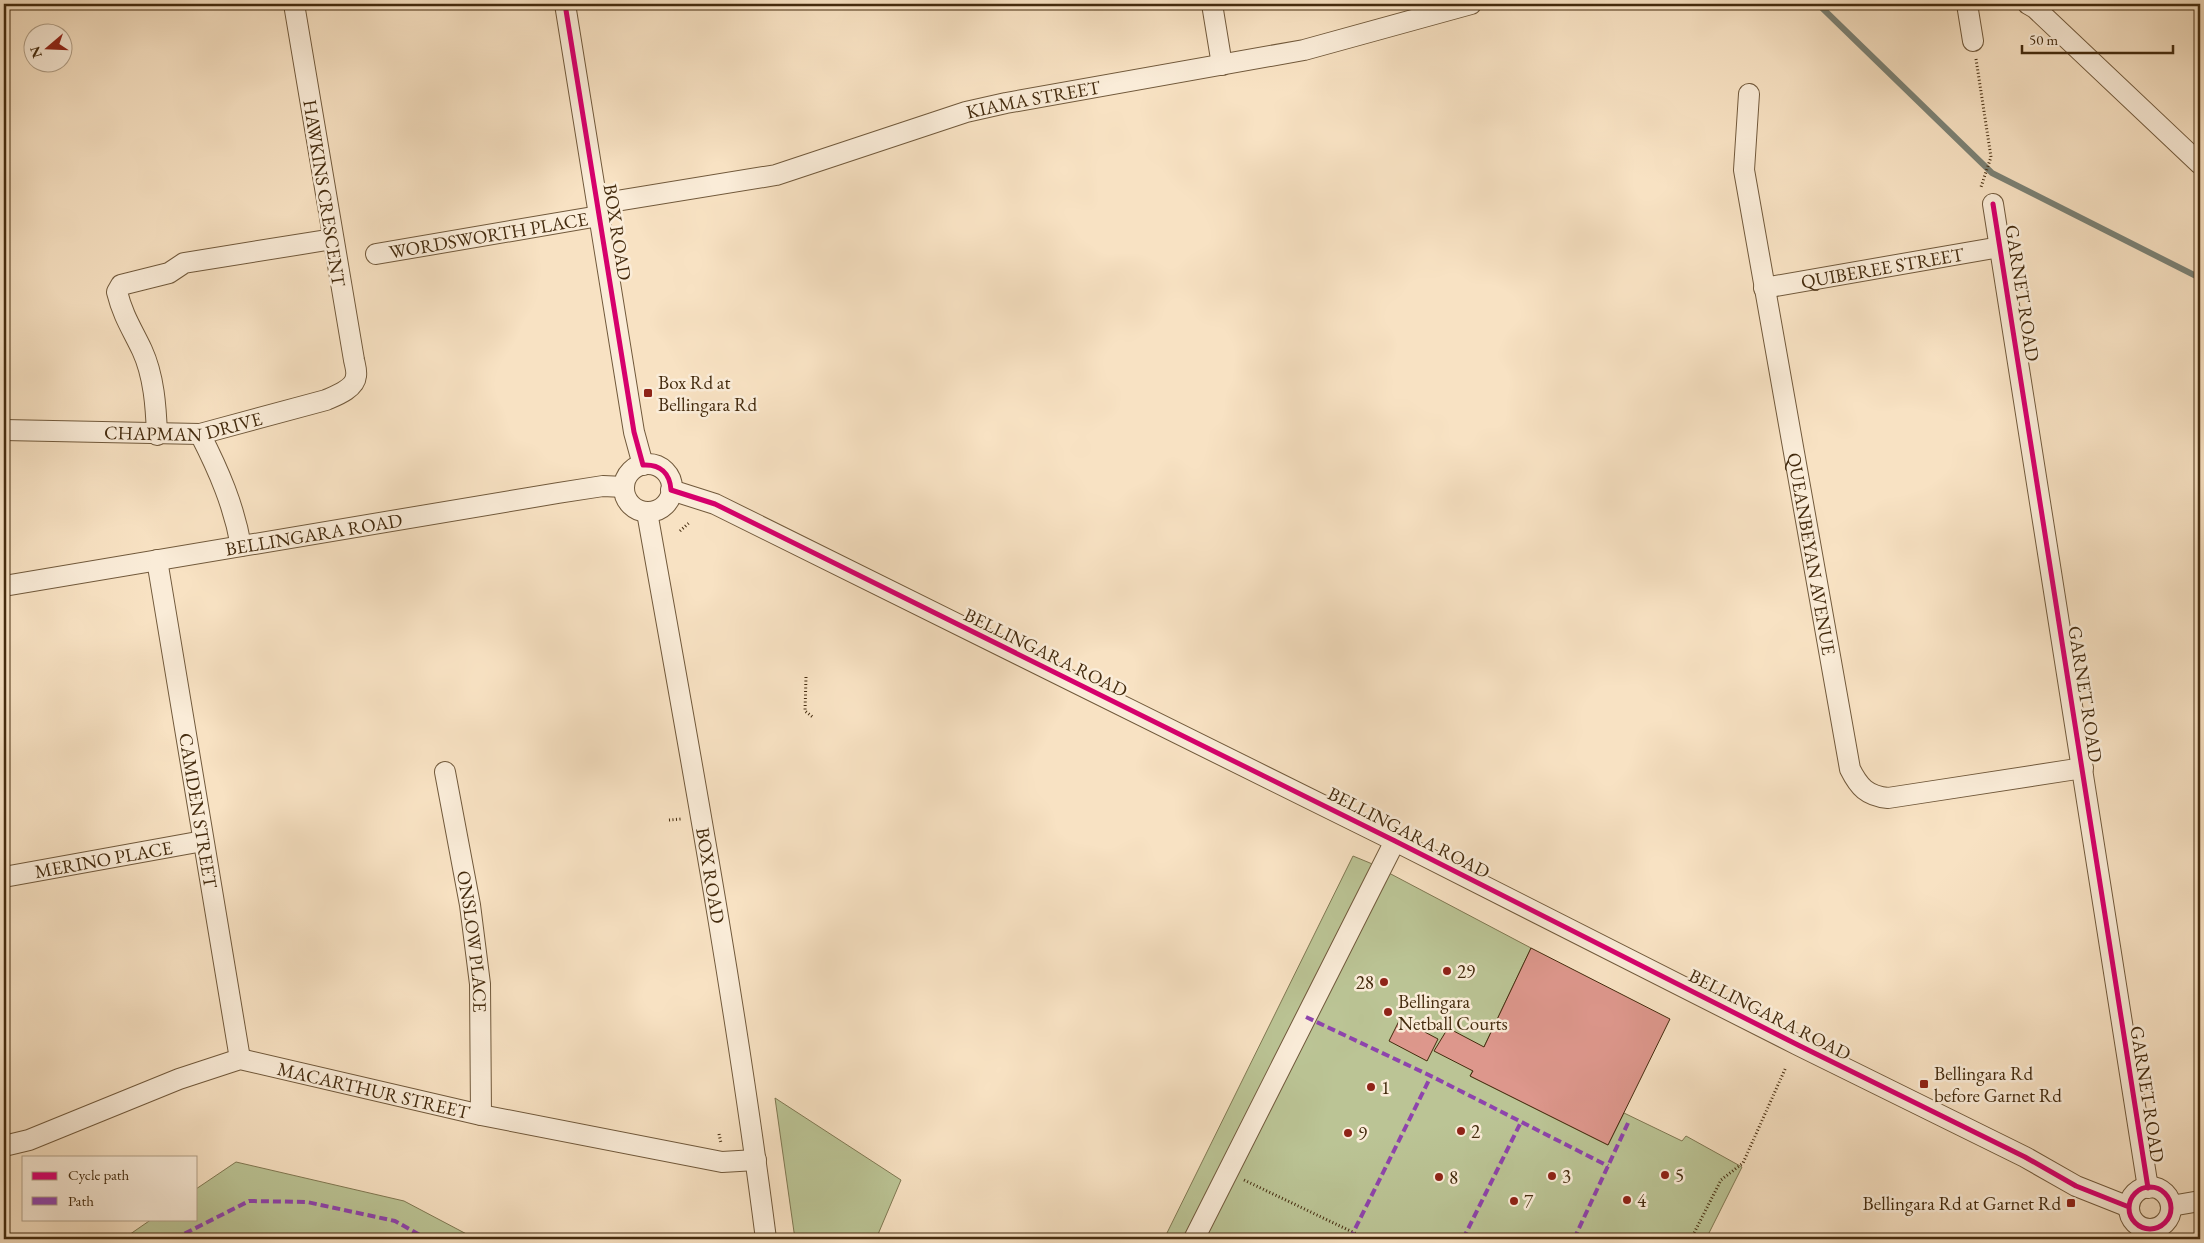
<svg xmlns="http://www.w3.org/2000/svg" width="2204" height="1243" font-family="'EB Garamond',serif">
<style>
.green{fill:#bbc495;stroke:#807852}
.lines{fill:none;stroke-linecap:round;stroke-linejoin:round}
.stream{stroke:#7b8276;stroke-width:6}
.building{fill:#dd978c;stroke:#442b0e}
.minor-casing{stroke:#71593b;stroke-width:22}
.path{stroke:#442b0e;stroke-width:3;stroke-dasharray:1 2.5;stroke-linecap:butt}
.minor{stroke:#faecd8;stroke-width:20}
.quiet{stroke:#8e44ad;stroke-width:4;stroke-dasharray:8 4;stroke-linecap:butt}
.cycleway-casing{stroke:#faecd8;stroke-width:8}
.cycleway{stroke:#d6006c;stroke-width:5}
.poi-dot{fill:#8f2418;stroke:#faecd8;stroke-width:2}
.labels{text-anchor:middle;stroke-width:5;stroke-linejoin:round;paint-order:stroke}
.street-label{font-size:19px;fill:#442b0e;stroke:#faecd8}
.poi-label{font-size:19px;fill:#442b0e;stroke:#faecd8;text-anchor:start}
</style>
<rect width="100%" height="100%" fill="#f8e2c3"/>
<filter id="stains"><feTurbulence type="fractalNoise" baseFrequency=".004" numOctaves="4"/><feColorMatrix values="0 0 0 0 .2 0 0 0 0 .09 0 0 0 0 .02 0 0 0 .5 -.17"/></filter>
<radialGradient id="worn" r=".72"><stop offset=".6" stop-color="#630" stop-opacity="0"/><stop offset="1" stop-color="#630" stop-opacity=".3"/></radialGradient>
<path class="green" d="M1353 856 1370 863 1531 948 1470 1076 1608 1145 1624 1113 1682 1141 1686 1136 1742 1167 1706 1239H1164Z
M775 1098 901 1180 876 1239H795Z
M236 1162 404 1201 476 1239H123L152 1219H196V1189Z"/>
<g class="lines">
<path class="stream" d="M1818 4 1992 173 2200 278"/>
</g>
<path class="building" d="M1531 948 1670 1019 1608 1145 1470 1076 1473 1071 1434 1051 1448 1028 1484 1047Z
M1400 1019 1438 1039 1427 1061 1389 1041Z"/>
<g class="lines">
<defs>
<g id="minor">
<path d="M565 4 634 432 643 465"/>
<path d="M1212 4 1222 65"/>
<path d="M1967 4 1973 41"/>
<path d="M2028 4 2035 8 2200 164"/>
<path id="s1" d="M1749 94 1744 170 1850 769C1859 787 1867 796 1888 798L2083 768"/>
<path id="s2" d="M598 204 776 175 966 112 1006 103 1304 50 1471 4"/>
<path d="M1993 204 2148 1188"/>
<path id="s3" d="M376 254 599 216"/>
<path id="s4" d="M1764 288 2000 247"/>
<path id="s5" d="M4 430 200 434 326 400C335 396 355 389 356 376 357 371 355 365 354 360L294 4"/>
<path d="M200 434C219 471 234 506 241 546"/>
<path d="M157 435C156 407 154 376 142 350 132 329 123 316 117 292L121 285 169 273 184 263 333 239"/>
<circle cx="648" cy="488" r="24"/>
<path d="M671 490 715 504 1395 841 1798 1045 2025 1157 2076 1186 2129 1207"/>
<path id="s6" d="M647 512C690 754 735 996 766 1239"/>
<path id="s7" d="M157 560 240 1059"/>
<path id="s8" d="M4 586 558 493 603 486 624 487"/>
<path id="s9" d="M445 772 470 905 480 984 481 1115"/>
<path id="s10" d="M4 877 203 841"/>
<path id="s11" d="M4 1146 29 1140 179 1079 240 1059 481 1115 722 1162 756 1160"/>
<circle cx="2150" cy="1208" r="21"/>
<path d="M2171 1206 2200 1201"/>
<path d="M1194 1239 1395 841"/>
</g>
</defs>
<use href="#minor" class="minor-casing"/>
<path class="path" d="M1976 59 1991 157 1981 187
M680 531 690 522
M806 677 805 711 814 718
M669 820 681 819
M719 1134 721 1143
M1244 1180 1367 1239
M1691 1239 1721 1180 1743 1163 1786 1067"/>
<use href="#minor" class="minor"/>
<path class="quiet" d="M1306 1017 1431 1076 1608 1166
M1196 1236 1204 1239
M174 1239 249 1201 307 1202 395 1221 427 1239
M1350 1239 1431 1076
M1463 1239 1521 1122
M1574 1239 1628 1123"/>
<defs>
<path id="cycleway" d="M565 4 634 432 643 465C660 464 670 473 671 490L715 504 1395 841 1798 1045 2025 1157 2076 1186 2129 1207
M1993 204 2148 1188
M2129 1208a21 21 0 1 1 42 0a21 21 0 1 1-42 0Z"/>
</defs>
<use href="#cycleway" class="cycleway-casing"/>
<use href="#cycleway" class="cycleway"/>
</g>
<g class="poi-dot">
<rect x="643" y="388" width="10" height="10" rx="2.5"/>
<circle cx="1447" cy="971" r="5"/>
<circle cx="1384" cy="982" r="5"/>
<circle cx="1388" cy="1012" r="5"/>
<rect x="1919" y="1079" width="10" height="10" rx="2.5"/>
<circle cx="1371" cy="1087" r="5"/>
<circle cx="1461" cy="1131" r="5"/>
<circle cx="1348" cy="1133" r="5"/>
<circle cx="1665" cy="1175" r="5"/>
<circle cx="1552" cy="1176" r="5"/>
<circle cx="1439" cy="1177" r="5"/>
<circle cx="1627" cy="1200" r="5"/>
<circle cx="1514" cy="1201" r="5"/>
<rect x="2066" y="1198" width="10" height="10" rx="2.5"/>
</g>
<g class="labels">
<g class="street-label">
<text dy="7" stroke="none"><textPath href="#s2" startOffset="449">KIAMA STREET</textPath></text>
<text transform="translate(325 193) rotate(81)" y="7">HAWKINS CRESCENT</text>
<text transform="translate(618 232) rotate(81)" y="7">BOX ROAD</text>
<text dy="7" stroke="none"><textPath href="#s3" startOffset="114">WORDSWORTH PLACE</textPath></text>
<text dy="7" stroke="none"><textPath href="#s4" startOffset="120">QUIBEREE STREET</textPath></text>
<text transform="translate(2023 293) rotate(81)" y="7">GARNET ROAD</text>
<text dy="7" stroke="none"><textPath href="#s5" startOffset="180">CHAPMAN DRIVE</textPath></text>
<text dy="7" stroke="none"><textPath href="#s8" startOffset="314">BELLINGARA ROAD</textPath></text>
<text dy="7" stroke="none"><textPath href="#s1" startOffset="466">QUEANBEYAN AVENUE</textPath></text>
<text transform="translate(1046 652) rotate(26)" y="7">BELLINGARA ROAD</text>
<text transform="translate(2086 694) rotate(81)" y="7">GARNET ROAD</text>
<text dy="7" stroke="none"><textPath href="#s7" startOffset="254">CAMDEN STREET</textPath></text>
<text transform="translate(1409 832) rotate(27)" y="7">BELLINGARA ROAD</text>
<text dy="7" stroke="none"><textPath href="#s10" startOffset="101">MERINO PLACE</textPath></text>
<text dy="7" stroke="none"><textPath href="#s6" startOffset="369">BOX ROAD</textPath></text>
<text dy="7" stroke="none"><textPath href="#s9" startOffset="172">ONSLOW PLACE</textPath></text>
<text transform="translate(1770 1014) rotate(27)" y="7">BELLINGARA ROAD</text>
<text dy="7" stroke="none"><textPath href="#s11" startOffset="389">MACARTHUR STREET</textPath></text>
<text transform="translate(2148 1094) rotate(81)" y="7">GARNET ROAD</text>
</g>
<g class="poi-label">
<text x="658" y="389">Box Rd at<tspan x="658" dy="22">Bellingara Rd</tspan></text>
<text x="1457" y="978">29</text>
<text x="1374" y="989" text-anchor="end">28</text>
<text x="1398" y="1008">Bellingara<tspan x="1398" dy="22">Netball Courts</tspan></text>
<text x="1934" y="1080">Bellingara Rd<tspan x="1934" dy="22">before Garnet Rd</tspan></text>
<text x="1381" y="1094">1</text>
<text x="1471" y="1138">2</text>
<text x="1358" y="1140">9</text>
<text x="1675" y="1182">5</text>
<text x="1562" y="1183">3</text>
<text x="1449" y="1184">8</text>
<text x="1637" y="1207">4</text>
<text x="1524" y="1208">7</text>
<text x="2061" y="1210" text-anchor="end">Bellingara Rd at Garnet Rd</text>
</g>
</g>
<rect width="2204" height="1243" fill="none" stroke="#f8e2c3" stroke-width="20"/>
<rect x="5" y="5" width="2194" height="1233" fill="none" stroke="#442b0e" stroke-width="2.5"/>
<rect x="10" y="10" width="2184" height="1223" fill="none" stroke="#442b0e"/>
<rect x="22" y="1156" width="175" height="65" fill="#faecd8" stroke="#b19f87"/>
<rect x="32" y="1172" width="25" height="8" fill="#d6006c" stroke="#b19f87"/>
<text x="68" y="1180" font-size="15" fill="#442b0e">Cycle path</text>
<rect x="32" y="1197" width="25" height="8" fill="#8e44ad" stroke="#b19f87"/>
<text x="68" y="1206" font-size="15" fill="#442b0e">Path</text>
<g transform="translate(48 48) rotate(251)"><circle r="24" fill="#faecd8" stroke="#b19f87"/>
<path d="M0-4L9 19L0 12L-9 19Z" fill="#8f2418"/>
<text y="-8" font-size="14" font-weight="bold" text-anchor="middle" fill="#442b0e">N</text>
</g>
<path d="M2022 45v8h151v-8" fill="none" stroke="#442b0e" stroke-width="2.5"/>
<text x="2029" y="45" font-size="15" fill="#442b0e" stroke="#faecd8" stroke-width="4" paint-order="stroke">50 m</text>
<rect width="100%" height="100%" filter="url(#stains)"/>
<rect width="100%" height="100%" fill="url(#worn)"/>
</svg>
